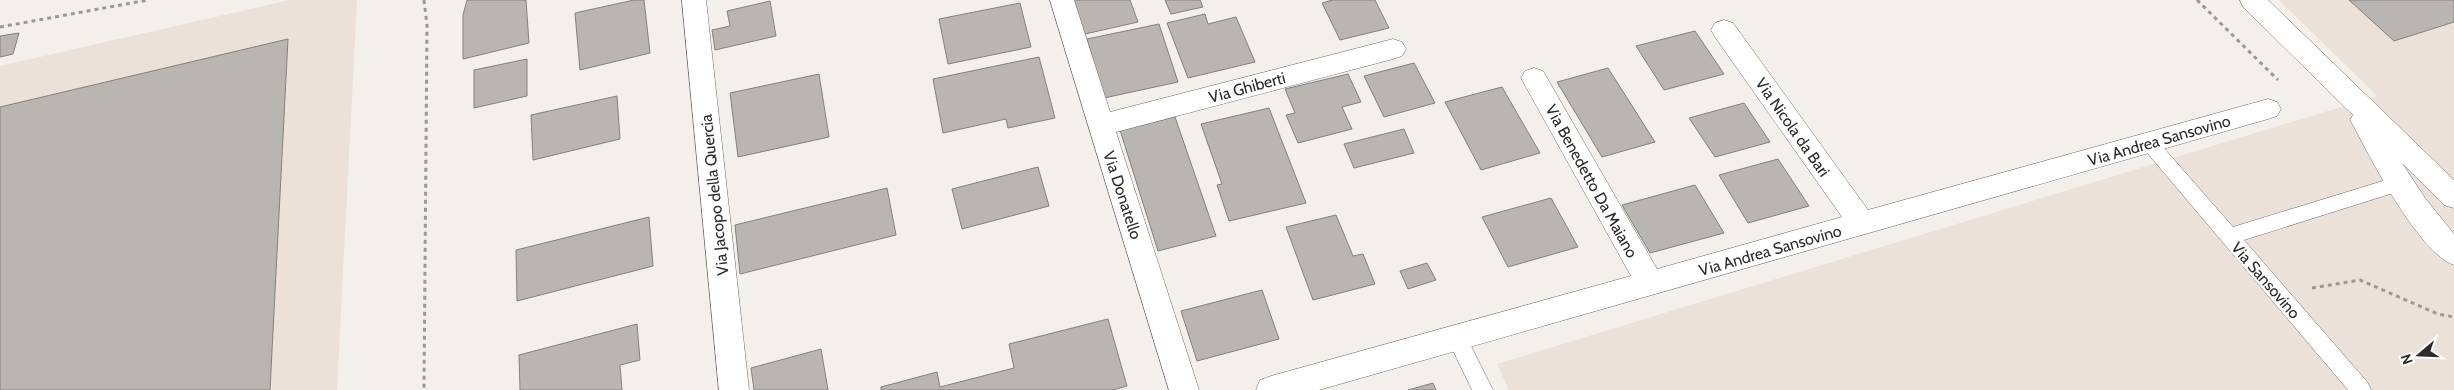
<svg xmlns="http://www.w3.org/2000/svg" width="2454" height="390" font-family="Cabin,sans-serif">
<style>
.built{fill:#ece1d8}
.building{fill:#b9b5b1;stroke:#84807d}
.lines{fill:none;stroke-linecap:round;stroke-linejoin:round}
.lane-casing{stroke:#6e6a67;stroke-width:1}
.street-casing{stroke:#6e6a67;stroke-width:1}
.secondary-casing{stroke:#6e6a67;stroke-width:1}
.path{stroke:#9c9896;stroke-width:3;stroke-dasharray:4 4;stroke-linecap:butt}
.lane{fill:#fff;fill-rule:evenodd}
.street{fill:#fff;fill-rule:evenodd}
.secondary{fill:#fff;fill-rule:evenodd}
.labels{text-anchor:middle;stroke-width:4.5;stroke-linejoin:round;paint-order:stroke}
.street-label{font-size:16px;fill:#2d2b2a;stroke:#fff}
</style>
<rect width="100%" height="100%" fill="#f3efeb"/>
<path class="built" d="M290 0H357L337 390H0V66Z
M2279 0H2454V390H1509L1497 364 2377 96Z"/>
<path class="building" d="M467 0H526L529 43 463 59V15Z
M634 0H644L650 53 580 70 575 13Z
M1073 0H1130L1138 22 1085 34Z
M1165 0H1200L1203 7 1171 14Z
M1332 0H1375L1389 28 1340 40 1322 3Z
M2349 0H2454V22L2394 41Z
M770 1 776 36 715 50 712 30 730 26 727 11Z
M1020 3 1031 47 948 64 939 19Z
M1205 14 1208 24 1236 17 1255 62 1188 78 1167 23Z
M1159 24 1178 82 1104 98 1087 39Z
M1695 31 1724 74 1664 90 1636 46Z
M19 33 13 54 0 57V36Z
M288 39 270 390H0V107Z
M1039 57 1055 118 1008 128 1006 119 943 133 933 79Z
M527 59V96L474 108V70Z
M1414 63 1435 103 1384 117 1364 76Z
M1608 68 1655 142 1602 157 1557 82Z
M819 74 829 137 738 157 730 93Z
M1348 74 1361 102 1342 107 1352 129 1298 143 1286 115 1295 113 1285 89Z
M1502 87 1540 153 1481 170 1445 102Z
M617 96 620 139 533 160 531 115Z
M1744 103 1770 142 1715 157 1689 118Z
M1269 108 1306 203 1229 221 1217 185 1222 184 1201 124Z
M1175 117 1216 236 1158 251 1120 130Z
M1404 129 1414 153 1354 168 1344 144Z
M1778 159 1809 206 1748 223 1719 175Z
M1038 167 1049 206 962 229 952 189Z
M1695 185 1724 233 1650 253 1622 205Z
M887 188 896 235 740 274 735 225Z
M1551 198 1578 247 1508 267 1482 217Z
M1336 215 1353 256 1363 254 1375 284 1313 300 1286 227Z
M649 217 653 266 517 301 516 250Z
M1427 263 1436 280 1408 289 1400 271Z
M1262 290 1279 339 1197 361 1181 311Z
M1108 319 1127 386 1113 390H881V387L937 372 940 387 1014 368 1009 344Z
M637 324 640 360 620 365 622 390H520L519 355Z
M821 349 828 390H754L751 368Z
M1433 383 1436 390H1408Z"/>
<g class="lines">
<defs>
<path id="lane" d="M2149 136 2155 138 2233 227 2399 176 2406 179 2408 184 2406 189 2244 240 2368 383 2371 390H2348L2143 148 2140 143 2143 138Z
M1457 329 1464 332 1493 390H1472L1447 338 1450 332Z"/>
<path id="street" d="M682 0H706L749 390H719Z
M1050 0H1074L1110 112 1393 39 1402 42 1406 49 1402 56 1393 59 1116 132 1199 390H1169Z
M1724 20 1733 23 1868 210 2268 99 2277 102 2281 109 2277 116 2268 119 1319 390H1256L1260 380 1271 376 1631 276 1521 78 1525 71 1534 68 1543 71 1657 269 1842 217 1715 37 1711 30 1715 23Z"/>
<path id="secondary" d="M2240 0H2268L2454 180V208L2444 205 2402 163 2425 198 2454 234V265C2419 253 2372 161 2354 127L2350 120 2353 115 2243 7Z"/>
</defs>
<use href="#lane" class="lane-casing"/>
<use href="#street" class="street-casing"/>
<use href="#secondary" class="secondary-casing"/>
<path class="path" d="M424 0 427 25 424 390
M2197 0 2278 80
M0 27 148 0
M2312 288 2360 280 2438 314 2454 317"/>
<use href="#lane" class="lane"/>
<use href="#street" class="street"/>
<use href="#secondary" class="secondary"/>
</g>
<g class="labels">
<g class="street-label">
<text transform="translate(1247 87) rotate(-15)" y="6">Via Ghiberti</text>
<text transform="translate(1793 127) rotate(55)" y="6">Via Nicola da Bari</text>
<text transform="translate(2159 140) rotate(-16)" y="6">Via Andrea Sansovino</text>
<text transform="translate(1592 181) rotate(61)" y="6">Via Benedetto Da Maiano</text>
<text transform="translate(714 195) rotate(-96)" y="6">Via Jacopo della Quercia</text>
<text transform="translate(1123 195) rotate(72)" y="6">Via Donatello</text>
<text transform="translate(1770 250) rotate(-16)" y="6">Via Andrea Sansovino</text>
<text transform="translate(2266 280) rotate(49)" y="6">Via Sansovino</text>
</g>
</g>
<g transform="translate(2419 355) rotate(251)" stroke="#ffffff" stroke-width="4" paint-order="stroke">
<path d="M0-4L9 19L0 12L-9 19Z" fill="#2d2b2a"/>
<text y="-8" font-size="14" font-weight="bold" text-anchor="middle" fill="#2d2b2a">N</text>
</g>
</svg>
